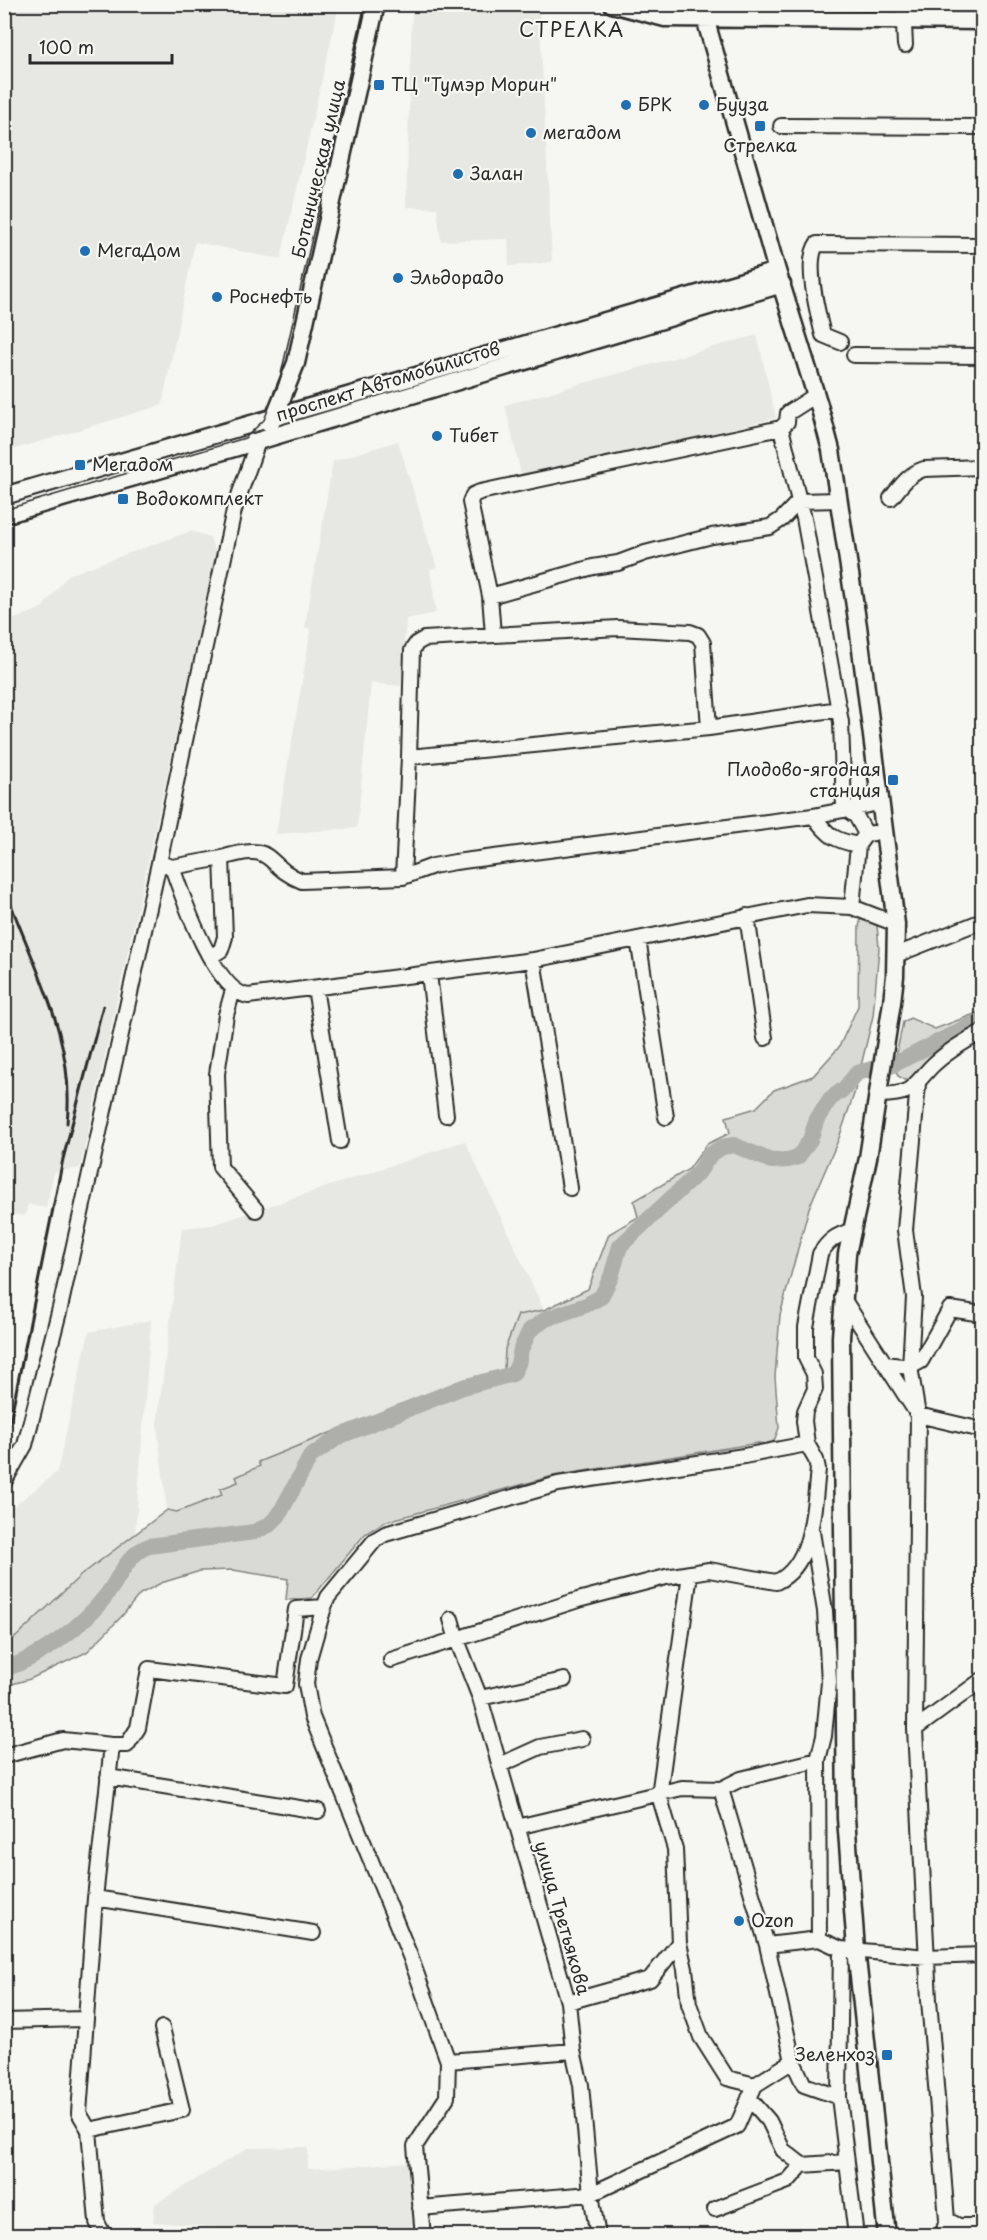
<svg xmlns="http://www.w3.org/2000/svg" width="987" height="2240" font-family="'Playpen Sans',sans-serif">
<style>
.built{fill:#e7e7e3}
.green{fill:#d9d9d5;stroke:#828280;stroke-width:1.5}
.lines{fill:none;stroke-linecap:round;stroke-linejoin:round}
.river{stroke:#aeaeab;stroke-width:16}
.minor-casing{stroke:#2b2b2b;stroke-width:18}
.major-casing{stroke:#2b2b2b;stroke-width:21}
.minor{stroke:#f6f6f2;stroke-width:14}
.major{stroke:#f6f6f2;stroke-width:16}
.tram{stroke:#2b2b2b;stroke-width:1.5}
.rail{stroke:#2b2b2b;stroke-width:3}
.poi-dot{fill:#1f6fb2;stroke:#f6f6f2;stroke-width:2}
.labels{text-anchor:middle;stroke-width:4.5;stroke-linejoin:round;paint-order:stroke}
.poi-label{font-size:18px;fill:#2b2b2b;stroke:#f6f6f2;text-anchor:start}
.street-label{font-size:18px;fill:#2b2b2b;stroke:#f6f6f2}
.neighbourhood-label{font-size:20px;letter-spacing:1.5px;fill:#2b2b2b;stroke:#f6f6f2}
</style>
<rect width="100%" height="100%" fill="#f6f6f2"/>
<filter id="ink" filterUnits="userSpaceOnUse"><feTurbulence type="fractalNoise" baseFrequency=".0167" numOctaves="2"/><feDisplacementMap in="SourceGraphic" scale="12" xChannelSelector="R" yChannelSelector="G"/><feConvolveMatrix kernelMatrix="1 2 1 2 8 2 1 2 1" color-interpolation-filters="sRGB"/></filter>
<g filter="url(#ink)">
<path class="built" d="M5 4 339 5 281 258 269 257 195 242 162 405 5 452Z
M509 4 539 5 552 262 509 266 508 239 441 241 437 208 406 207 412 12Z
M757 335 776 418 522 478 505 405Z
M398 441 437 568 430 569 436 613 406 619 401 686 371 683 357 828 276 834 311 629 305 627 333 461Z
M191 531 210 537 216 554 80 1168 54 1172 46 1208 28 1204 25 1216 5 1213V623L42 608 68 575Z
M465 1141 544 1310 518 1316 505 1349 504 1370 419 1397 259 1462 260 1466 236 1476 238 1482 223 1495 177 1512 167 1510 157 1424 182 1228 212 1225Z
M151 1320 135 1535 80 1576 16 1637 5 1644V1513L57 1472 89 1332Z
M308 2147V2169L411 2162 416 2235H218V2227L153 2222 155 2204 248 2148Z"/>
<path class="green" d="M870 917 877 925 879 948 873 1016 855 1091 839 1138 809 1208 780 1315 775 1377 779 1428 774 1441 766 1444 758 1443 553 1476 384 1522 365 1534 312 1598 286 1600 288 1579 233 1570 200 1571 161 1583 140 1594 122 1616 87 1652 30 1679 5 1686V1644L16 1637 80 1576 167 1510 177 1512 222 1495 220 1489 238 1482 236 1477 260 1466 258 1462 419 1397 504 1370 505 1349 518 1315 544 1310 588 1289 609 1234 638 1217 634 1201 689 1169 707 1144 730 1133 726 1117 756 1108 774 1090 813 1076 839 1047 858 1006 859 927 861 918Z
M982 1011V1025L967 1033 916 1079 905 1080 898 1076 894 1066 903 1022 910 1018 935 1029Z"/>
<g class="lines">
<path class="river" d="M891 1066 982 1019
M4 1669C40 1658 82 1626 105 1597 119 1580 126 1554 149 1546L254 1532 269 1525 279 1515 310 1457 340 1436 463 1387 513 1374 518 1364 521 1349 530 1330 546 1319 586 1305 601 1297 611 1277 620 1246 699 1172 710 1155 722 1147 734 1145 771 1161 788 1160 798 1157 810 1140 817 1119 830 1099 844 1089 857 1073 872 1069"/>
<defs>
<path id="minor" d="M903 4 905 45
M781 126 982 127
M840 342 823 335C818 314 804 262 817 244L982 245
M854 355 982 356
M781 428 787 422 788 413 816 395
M891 498C901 486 908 474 924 469L982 467
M839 500 799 501 804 518 841 722 844 808 856 816 866 834
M490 596 593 567 618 563 645 553 712 536 770 527 782 519 799 501 781 428 480 492 473 495 470 502 490 596 493 635
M709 728 703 643 698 635 690 632 618 628 424 639 417 643 412 650 409 757 709 728 839 709
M813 816C829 836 833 840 858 845
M159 863 172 867C183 898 214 990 248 996L533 960 807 905 852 907 896 924
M172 867 222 858
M403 877 433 866 455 862 813 816 879 803
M852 907 858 845 866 834 874 833
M747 916 765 1038
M638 939 666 1117
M896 955 982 921
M210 957 221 950 225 937 222 858C277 840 263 866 302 881L403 877 409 757
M533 960 570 1188
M429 974 446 1115
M315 988 340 1141
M233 990 226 1015 217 1074 220 1167 256 1210
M918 1084 905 1230 914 1297 910 1367 918 1415 915 1729 929 2000 947 2220 959 2226H982
M879 1095C912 1094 910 1090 931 1067 945 1053 965 1041 982 1032
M842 1297 918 1415 982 1430
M885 1364 910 1367 921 1361 950 1309 982 1314
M4 1482 25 1445 60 1308 159 863 234 510 258 441
M812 1532 825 1611 829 1682 824 1736 818 1760
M690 1574 659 1795 675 1849 679 1943 685 1969 689 2004 701 2037 727 2078 755 2085 793 2061 804 2085 839 2097 856 2236
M451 1619 457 1640 480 1698 568 2002 573 2051 581 2085 591 2194 598 2236
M391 1660 578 1600 666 1577 709 1570 776 1582C814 1565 814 1505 818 1469L816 1460 807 1444 804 1421 805 1411 815 1389 814 1374 806 1358V1327L820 1254C828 1241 836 1235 851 1231
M480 1698 564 1680
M915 1729 982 1680
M4 1756 63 1740 112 1745
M500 1765 540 1747 582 1739
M108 1777 318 1811
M721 1789 741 1779 818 1760 819 1939
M517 1827 682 1788 721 1789 767 1945
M95 1898 313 1933
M568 2002 650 1979 679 1943
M4 2021 84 2019
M448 2061 573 2051
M793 2061 767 1945 819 1939 841 1949
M839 2097 841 1949 927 1957 982 1955
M749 2098 769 2121 783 2150 802 2165 847 2162
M89 2130 182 2110 162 2028
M420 2208 591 2194 737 2126 755 2085
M715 2209 788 2181 802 2165
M104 2236 97 2222 89 2130 79 2113 95 1898 112 1745H127L138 1728 149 1669 285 1686 296 1609 324 1607
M423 2236 415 2146 447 2097 448 2061 410 1956 312 1717 306 1684 309 1659 324 1607 328 1597 375 1540 385 1534 558 1484 744 1456 807 1444
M942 2236 947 2220"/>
<path id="major" d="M612 4 665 18 982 21
M701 4 777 271 819 405 831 450 858 626 896 924 895 976 892 1002 868 1158 847 1254 841 1337 846 1818 856 1949 887 2236
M270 424 274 418 296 363 376 4
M4 496 777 271
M4 515 258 441 782 284"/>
</defs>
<use href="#minor" class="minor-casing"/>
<use href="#major" class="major-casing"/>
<use href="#minor" class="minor"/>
<use href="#major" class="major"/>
<path class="tram" d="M4 510 245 438 264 420 279 383 365 4"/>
<path class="rail" d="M4 886C32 966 76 1035 67 1123
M4 1451 63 1159 103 1006"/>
</g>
</g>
<g class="poi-dot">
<rect x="373" y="79" width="12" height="12" rx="3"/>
<circle cx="626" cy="105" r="6"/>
<circle cx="704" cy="105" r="6"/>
<rect x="754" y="120" width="12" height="12" rx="3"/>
<circle cx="531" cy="133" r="6"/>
<circle cx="458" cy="174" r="6"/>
<circle cx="85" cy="251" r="6"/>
<circle cx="398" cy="278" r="6"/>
<circle cx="217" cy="297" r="6"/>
<circle cx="437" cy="436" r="6"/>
<rect x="74" y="459" width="12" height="12" rx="3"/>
<rect x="117" y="493" width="12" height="12" rx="3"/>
<rect x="887" y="774" width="12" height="12" rx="3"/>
<circle cx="739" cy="1921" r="6"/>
<rect x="881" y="2049" width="12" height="12" rx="3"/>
</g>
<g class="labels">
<g class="poi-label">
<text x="391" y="91">ТЦ "Тумэр Морин"</text>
<text x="638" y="111">БРК</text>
<text x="716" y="111">Бууза</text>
<text x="543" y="139">мегадом</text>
<text x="760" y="152" text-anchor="middle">Стрелка</text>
<text x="470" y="180">Залан</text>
<text x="97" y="257">МегаДом</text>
<text x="410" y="284">Эльдорадо</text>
<text x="229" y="303">Роснефть</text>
<text x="449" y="442">Тибет</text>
<text x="92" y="471">Мегадом</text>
<text x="135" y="505">Водокомплект</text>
<text x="881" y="776" text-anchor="end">Плодово-ягодная<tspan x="881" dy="21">станция</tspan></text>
<text x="751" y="1927">Ozon</text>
<text x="875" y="2061" text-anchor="end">Зеленхоз</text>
</g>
<g class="street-label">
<text transform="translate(319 169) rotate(-77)" y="6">Ботаническая улица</text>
<text transform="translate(388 382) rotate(-17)" y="6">проспект Автомобилистов</text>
<text transform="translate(562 1918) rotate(74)" y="6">улица Третьякова</text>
</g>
<g class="neighbourhood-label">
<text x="572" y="37">СТРЕЛКА</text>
</g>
</g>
<rect width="987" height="2240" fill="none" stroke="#f6f6f2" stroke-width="24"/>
<rect x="12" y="12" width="963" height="2216" fill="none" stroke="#2b2b2b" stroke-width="2" filter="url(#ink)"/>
<path d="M30 54v9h142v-9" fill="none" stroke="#2b2b2b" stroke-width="3"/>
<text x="39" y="54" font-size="18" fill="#2b2b2b" stroke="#f6f6f2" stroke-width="4.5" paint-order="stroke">100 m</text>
</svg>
